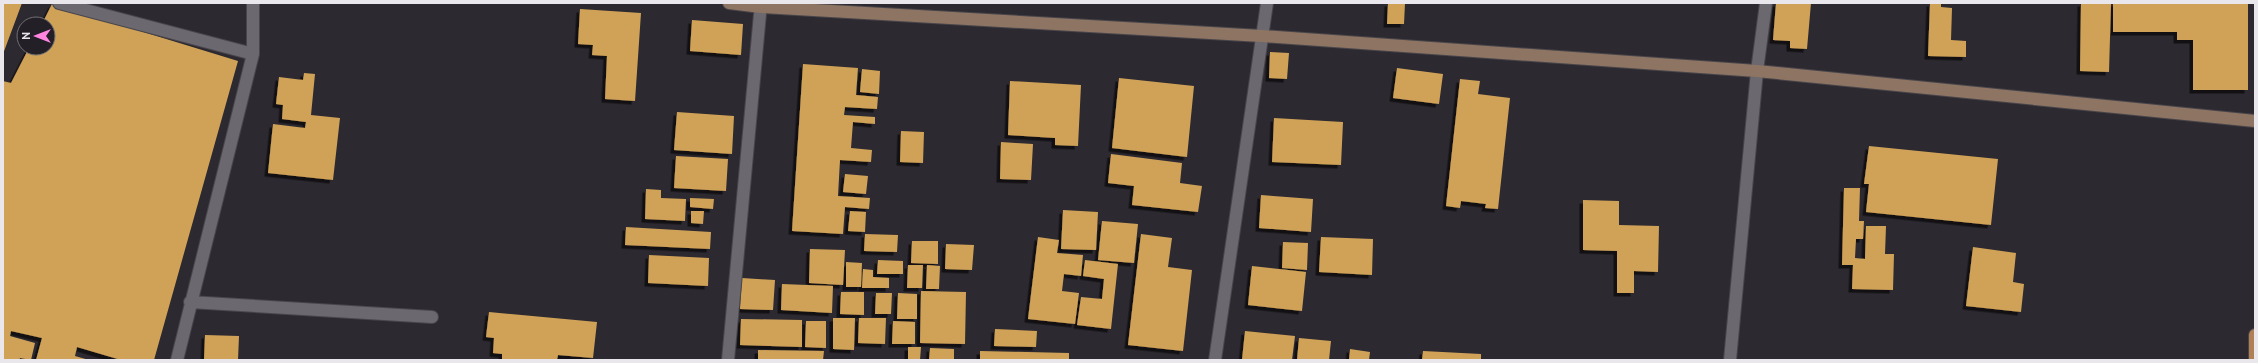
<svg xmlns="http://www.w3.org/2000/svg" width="2258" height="363" font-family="Ubuntu,sans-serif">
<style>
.building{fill:#d0a258;filter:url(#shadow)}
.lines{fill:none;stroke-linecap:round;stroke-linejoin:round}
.street-casing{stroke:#48454b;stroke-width:14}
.secondary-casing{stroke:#48454b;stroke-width:14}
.primary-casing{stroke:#48454b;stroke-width:14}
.street{stroke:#6b686f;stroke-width:12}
.secondary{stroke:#8e7462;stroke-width:12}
.primary{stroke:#b17f55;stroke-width:12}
</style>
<defs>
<filter id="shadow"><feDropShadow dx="-3.5" dy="3.5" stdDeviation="0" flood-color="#0009"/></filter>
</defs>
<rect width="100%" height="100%" fill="#2c2930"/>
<path class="building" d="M3 3H22L3 54Z
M1388 3H1405L1404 24H1387Z
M1776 3H1811L1807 49 1790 48V41L1773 40Z
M1930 3H1941V7L1952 8 1951 40 1966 41V57L1928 56Z
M2081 3H2111L2109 72 2080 71Z
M2113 3H2248V90H2193V40H2177V32H2113Z
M52 4 238 61 154 360H121L77 347 75 356 89 360H36L42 338 11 331 10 336 35 343 31 360 20 358 19 360H3V81L11 83 29 48H48V24H42Z
M580 9 641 13 635 101 605 99 607 56 592 55 593 45 578 44Z
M692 20 743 24 741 55 690 51Z
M1270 52 1289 53 1287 79 1269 78Z
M803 64 858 68 856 95 878 97 877 109 845 107 844 115 875 117V124L853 122 851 148 872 150 871 162 840 160 838 196 870 198 869 209 845 207 843 234 792 231Z
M1397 68 1443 74 1439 104 1393 98Z
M862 69 880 71 879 94 860 92Z
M304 73 315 74 311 115 340 118 333 180 268 173 273 124 305 128 306 122 282 119 283 105 276 104 279 77 303 80Z
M1119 78 1194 86 1187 157 1112 148Z
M1460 79 1480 81 1478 94 1510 98 1498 209 1485 208 1486 204 1461 201 1460 208 1446 206Z
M1010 81 1081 85 1078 146 1055 145V138L1008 135Z
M677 112 734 116 732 154 674 150Z
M1274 118 1343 122 1341 165 1272 162Z
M901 131 924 132 923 163 900 162Z
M1001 142 1033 144 1031 180 1000 179Z
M1869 146 1998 159 1991 225 1866 212 1869 184H1864Z
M1111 154 1182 163 1180 183 1202 186 1198 212 1132 205 1134 186 1108 183Z
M676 156 728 159 726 191 674 188Z
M845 174 868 176 866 194 843 192Z
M1844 188H1860L1859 221H1864L1863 239H1856L1855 258 1865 259 1866 226H1886L1885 254H1894L1893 290 1852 289 1853 265H1842Z
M646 189 661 190V198L686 199 685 221 645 219Z
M1261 195 1313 199 1311 232 1259 228Z
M690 198 714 199 713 209 690 207Z
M1583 200 1619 201V225L1659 226 1658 272 1634 271V293H1617V251L1583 250Z
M1063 210 1098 212 1096 250 1061 249Z
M691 211H704L703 224 691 223Z
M850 211 866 212 865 232 848 231Z
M1102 221 1138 224 1134 263 1098 260Z
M626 227 711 232 710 249 625 245Z
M865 234 898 235 897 252 864 251Z
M1141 234 1172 238 1168 267 1192 270 1183 351 1128 345Z
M1038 237 1059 240 1057 253 1083 255 1081 276 1064 274 1062 291 1079 293 1075 324 1028 319Z
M1321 237 1373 239 1372 275 1319 272Z
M912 241H938V264L911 263Z
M1283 242 1308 243 1307 270 1282 268Z
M946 244 974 245 972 270 945 269Z
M1973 247 2016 253 2013 282 2024 284 2021 312 1966 306Z
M810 249 845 250 843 285 809 283Z
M649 255 709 258 708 286 648 283Z
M878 260 903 261V274H877Z
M1085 260 1118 264 1111 329 1077 325 1081 297 1102 299 1104 279 1083 276Z
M846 262 862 263 861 287H846Z
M908 265H923L922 288H907Z
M927 265 940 266 939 289H926Z
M1252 266 1306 272 1302 311 1248 305Z
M863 269 873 270V277L889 278V288H862Z
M742 278 775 280 773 310 740 309Z
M782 284 833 286 832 313 781 310Z
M921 291 966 292 965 344 920 343Z
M841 292H864V315L840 314Z
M876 293H892L891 314H875Z
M898 293 917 294V319H897Z
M489 312 597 322 593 358 558 355 557 360H502V354L493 353 494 338 486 337Z
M833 318H855L854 350 833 349Z
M859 318H886L885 344 858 343Z
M741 319 802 320V347L740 345Z
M806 321H826V348L805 347Z
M893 321 915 322V344H892Z
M995 329 1037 331 1036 347 994 346Z
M1245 331 1295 336 1292 360H1242Z
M205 335 239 336 238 360H204Z
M1299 338 1331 341 1329 360H1297Z
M908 347H921L920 360H908Z
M930 348 954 349V360H929Z
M1350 349 1370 352 1369 360H1349Z
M758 350 824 351 823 360H758Z
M980 351 1069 353V360H980Z
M1423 351 1481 354V360H1422Z"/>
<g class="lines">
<defs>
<path id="street" d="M59 3 253 54
M190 302 432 317
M177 360 253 54V3
M728 360 761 3
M1215 360 1267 3
M1730 360 1757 71 1766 3"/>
<path id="secondary" d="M729 3 761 7 1262 36 1757 71 2255 121"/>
<path id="primary" d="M2255 360V335"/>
</defs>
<use href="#street" class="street-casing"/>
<use href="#secondary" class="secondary-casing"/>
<use href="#primary" class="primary-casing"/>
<use href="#street" class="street"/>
<use href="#secondary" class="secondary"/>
<use href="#primary" class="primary"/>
</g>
<rect width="2258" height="363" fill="none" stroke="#e9e7ec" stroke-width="8"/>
<g transform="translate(36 36) rotate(270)"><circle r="19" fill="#222026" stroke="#727075"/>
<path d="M0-3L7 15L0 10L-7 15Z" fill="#fe86e1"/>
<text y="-6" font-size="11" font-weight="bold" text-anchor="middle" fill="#e9e7ec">N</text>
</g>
</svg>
